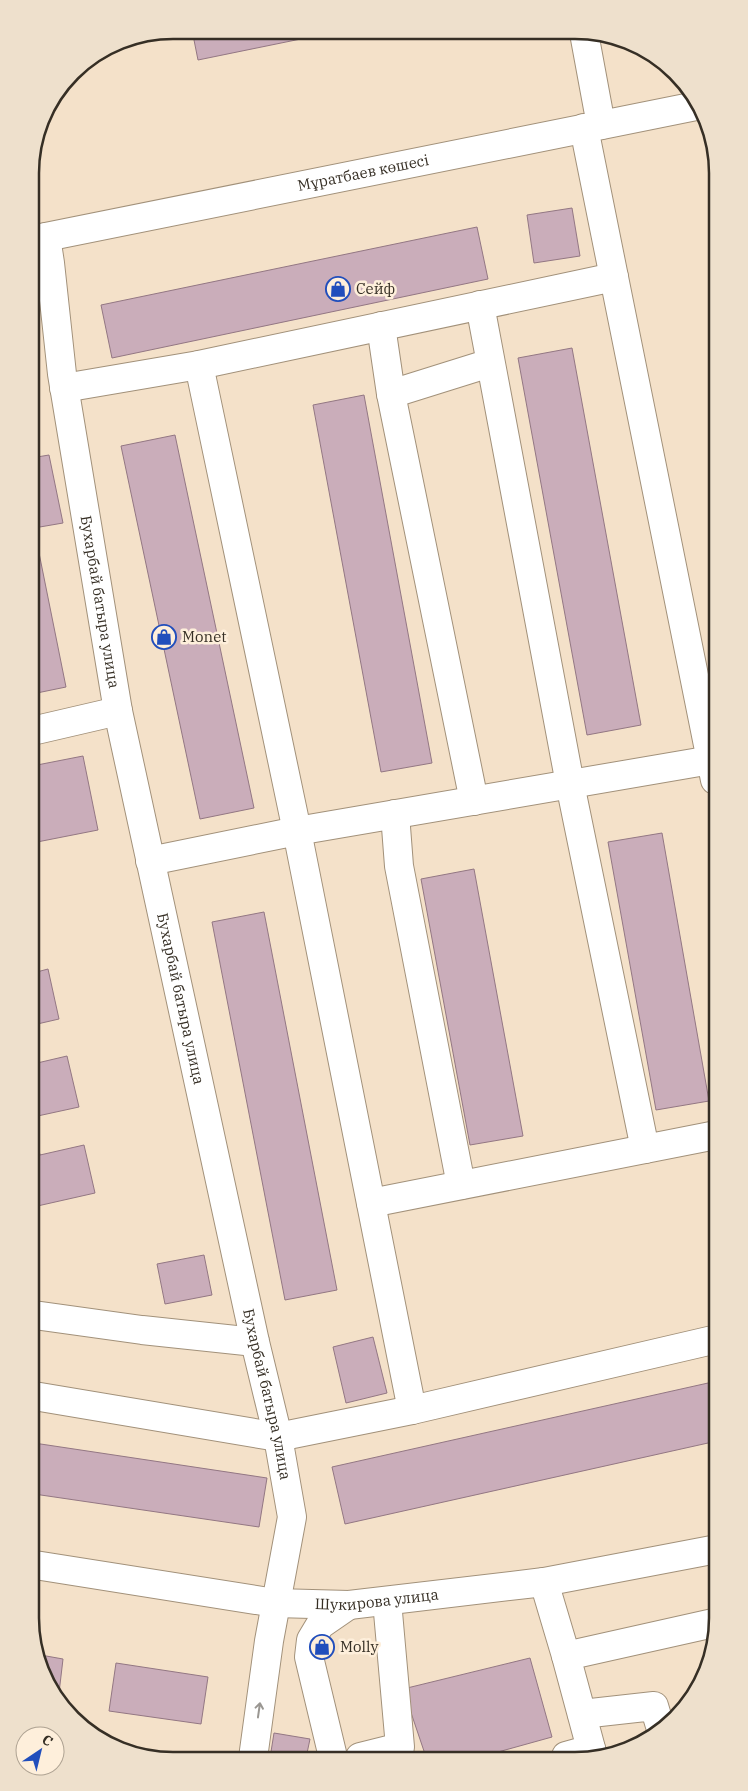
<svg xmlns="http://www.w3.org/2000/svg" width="748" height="1791" font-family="'IBM Plex Serif',serif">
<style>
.building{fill:#caadba;stroke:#937783}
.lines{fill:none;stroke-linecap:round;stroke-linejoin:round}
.minor-casing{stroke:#a2917a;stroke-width:30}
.minor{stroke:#fff;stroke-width:28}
.oneway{stroke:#9a9792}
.labels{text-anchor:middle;stroke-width:5;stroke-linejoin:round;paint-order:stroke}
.street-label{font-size:15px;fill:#362f25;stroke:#feefdb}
.poi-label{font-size:15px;fill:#362f25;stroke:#feefdb;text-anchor:start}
.rim{fill:none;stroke:#362f25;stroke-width:2.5}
</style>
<rect width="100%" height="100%" fill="#f4e1c9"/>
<path class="building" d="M192 30 330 31V33L198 60Z
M572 208 580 256 534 263 527 215Z
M477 227 488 279 112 358 101 305Z
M572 348 641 725 587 735 518 358Z
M364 395 432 763 381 772 313 405Z
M175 435 254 808 200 819 121 446Z
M49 455 63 523 34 528 66 687 32 694 31 458Z
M83 756 98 830 32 843V766Z
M662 833 709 1101 656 1110 608 842Z
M474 869 523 1136 470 1145 421 879Z
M264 912 337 1290 285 1300 212 922Z
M48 969 59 1019 33 1025V973Z
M67 1056 79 1107 33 1117V1064Z
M33 1122 40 1155 84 1145 95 1193 33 1207Z
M204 1255 212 1295 165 1304 157 1264Z
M373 1337 387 1393 346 1403 333 1347Z
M717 1381V1441L345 1524 332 1467Z
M34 1443 267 1478 259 1527 34 1494Z
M35 1654 63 1659 59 1693 35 1655Z
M530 1658 552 1737 480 1757H426L403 1689Z
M116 1663 208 1677 201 1724 109 1711Z
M274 1733 310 1739 306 1758H270Z"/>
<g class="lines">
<defs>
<g id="minor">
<path d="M584 33 601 125"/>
<path d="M584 128 715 780"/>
<path id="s1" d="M46 237 50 263 62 374 118 711 255 1342 278 1437 292 1517 269 1641 253 1758"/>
<path id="s2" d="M31 240 696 106"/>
<path d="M480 305 570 784 645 1149"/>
<path d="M381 326 391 394 474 801"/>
<path d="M199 365 297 831 412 1410"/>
<path d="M64 388 199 365 614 277"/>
<path d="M391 394 490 363"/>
<path d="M32 731 118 711"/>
<path d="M395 814 399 866 461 1185"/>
<path d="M150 861 297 831 711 760"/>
<path d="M371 1203 716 1135"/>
<path d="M34 1315 142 1330 255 1342"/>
<path d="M34 1396 278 1437 412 1410 717 1339"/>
<path id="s3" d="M35 1565 275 1603 349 1605 544 1582 717 1549"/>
<path d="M544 1582 566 1656 593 1756"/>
<path d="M566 1656 718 1622"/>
<path d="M582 1714 654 1706 660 1726"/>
<path d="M566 1756 591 1749"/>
<path d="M333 1757 309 1657 311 1640 320 1625 349 1605"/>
<path d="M360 1757 400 1747 387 1601"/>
</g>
</defs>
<use href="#minor" class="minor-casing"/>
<use href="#minor" class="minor"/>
</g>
<defs><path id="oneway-shaft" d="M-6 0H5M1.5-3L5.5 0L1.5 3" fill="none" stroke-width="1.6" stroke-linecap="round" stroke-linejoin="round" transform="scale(1.25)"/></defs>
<use class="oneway" href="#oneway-shaft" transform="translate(259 1710) rotate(-82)"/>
<defs>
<symbol id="shop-ring" viewBox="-11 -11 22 22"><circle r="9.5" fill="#feefdb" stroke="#214ebc" stroke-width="1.5"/><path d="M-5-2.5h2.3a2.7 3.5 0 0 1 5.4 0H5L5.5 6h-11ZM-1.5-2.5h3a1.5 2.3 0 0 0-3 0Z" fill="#214ebc"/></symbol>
</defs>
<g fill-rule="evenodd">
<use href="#shop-ring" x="324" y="275" width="28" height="28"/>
<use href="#shop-ring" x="150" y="623" width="28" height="28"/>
<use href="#shop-ring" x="308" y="1633" width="28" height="28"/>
</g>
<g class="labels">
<g class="street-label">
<text dy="5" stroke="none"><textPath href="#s2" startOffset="339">Мұратбаев көшесі</textPath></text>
<text dy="5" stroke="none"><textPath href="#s1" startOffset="369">Бухарбай батыра улица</textPath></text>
<text dy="5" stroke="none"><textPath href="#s1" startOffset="774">Бухарбай батыра улица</textPath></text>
<text dy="5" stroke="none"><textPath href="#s1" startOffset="1179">Бухарбай батыра улица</textPath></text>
<text dy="5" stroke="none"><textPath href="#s3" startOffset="345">Шукирова улица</textPath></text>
</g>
<g class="poi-label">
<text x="356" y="294">Сейф</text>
<text x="182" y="642">Monet</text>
<text x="340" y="1652">Molly</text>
</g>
</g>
<path d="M0 0H748V1791H0ZM173 39H575A134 134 0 0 1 709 173V1618A134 134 0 0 1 575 1752H173A134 134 0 0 1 39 1618V173A134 134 0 0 1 173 39Z" fill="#eee0cc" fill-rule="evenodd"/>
<path class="rim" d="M173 39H575A134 134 0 0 1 709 173V1618A134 134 0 0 1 575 1752H173A134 134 0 0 1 39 1618V173A134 134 0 0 1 173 39Z"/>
<g transform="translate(40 1751) rotate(35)"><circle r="24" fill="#feefdb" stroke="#aea292"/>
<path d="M0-4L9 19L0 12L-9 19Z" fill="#214ebc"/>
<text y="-8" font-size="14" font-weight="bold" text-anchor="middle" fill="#362f25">С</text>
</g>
</svg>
